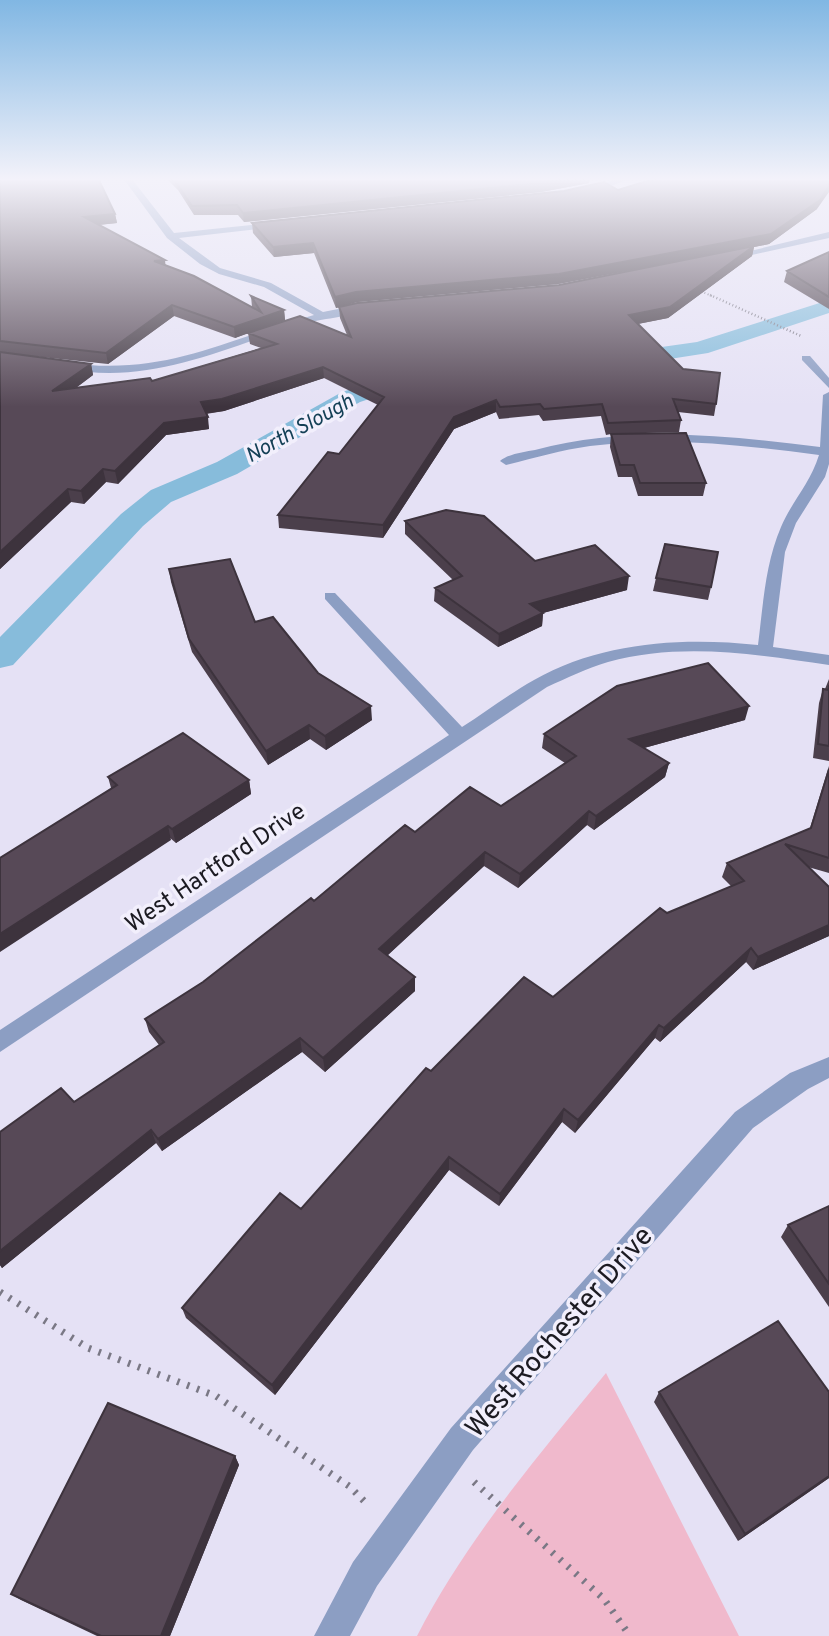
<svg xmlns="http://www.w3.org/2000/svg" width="829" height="1636" font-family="Overpass,sans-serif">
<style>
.green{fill:#f0b9cc}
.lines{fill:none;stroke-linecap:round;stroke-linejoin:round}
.canal{fill:#87bcdb;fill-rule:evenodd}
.path-far2{stroke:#7a7885;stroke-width:2;stroke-dasharray:1 2.5;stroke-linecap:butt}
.path-far1{stroke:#7a7885;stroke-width:2.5;stroke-dasharray:1 2.5;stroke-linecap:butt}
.path{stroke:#7a7885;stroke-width:7;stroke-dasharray:2.5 8;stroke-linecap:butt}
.minor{fill:#8c9ec3;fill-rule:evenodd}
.wall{fill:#4b3f4b;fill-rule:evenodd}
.shaded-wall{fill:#3d333d}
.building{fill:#574957;stroke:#3d333d;stroke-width:2}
.labels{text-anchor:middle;stroke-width:7;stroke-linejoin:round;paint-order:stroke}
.far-water-label{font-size:21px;font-style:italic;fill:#144056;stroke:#f2effc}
.street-label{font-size:24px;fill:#1c1b22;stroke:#f2effc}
.near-street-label{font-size:28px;fill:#1c1b22;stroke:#f2effc}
</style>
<rect width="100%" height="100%" fill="#e5e1f5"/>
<path class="green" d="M606 1373 739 1636H417C467 1539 537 1457 606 1373Z"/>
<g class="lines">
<path class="canal" d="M829 300V313L708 353 612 368 604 366 600 361 604 356 612 354 697 342Z
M412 370 421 372 424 377 421 382 360 402 237 474 171 502 143 526 13 665 0 668V637L121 514 151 490 217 462 342 392Z"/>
<path class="path-far2" d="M698 290 714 297"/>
<path class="path-far1" d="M710 295 801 336"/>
<path class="path" d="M0 1292 88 1348 216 1396 349 1486 369 1506
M474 1482 604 1599 630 1636"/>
<path class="minor" d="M123 178H131L174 233 280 222 277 227 179 238 220 268 271 283 323 312 363 304 368 307C353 317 325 318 307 323 225 347 150 387 63 368L62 366 67 363C168 376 221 341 314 315L264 287 219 274 200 264 167 238Z
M620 178H633L588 194 581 192Z
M829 232V238L729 260 725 257Z
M802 356H810L829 378V388L802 360Z
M829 392V464L825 477 796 523 785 552 773 647 829 655V665C756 654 680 642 608 662 587 668 567 678 547 687L0 1052V1030L449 735 325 599V593H335L462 727C486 712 509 694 534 680 601 642 682 637 758 645 763 606 765 564 781 527 792 501 810 484 819 455 743 445 666 436 590 446 561 450 534 458 506 465L500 461C508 454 524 452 535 450 629 425 725 435 820 447L823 395Z
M829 1057V1078L808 1089 753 1128 473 1450 377 1586 350 1636H314L353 1562 451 1428 735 1112 790 1073Z"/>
</g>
<path class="wall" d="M0 178 115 214 117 223 99 225 166 265 252 307 251 296 284 310 285 320 347 335 340 318 339 307 559 285 685 260 558 284 357 302 336 308 314 253 274 257 253 233 252 223 618 190 817 209 769 244 754 247 752 256 668 318 638 324 716 404 714 416 678 412 681 420 679 432 612 434 706 483 703 496H638L632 477H618L610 447 611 434 606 435 601 416 543 421 539 415 499 419 496 412 454 429 383 538 279 528 278 515 339 454 378 405 324 378 224 411 206 414 209 429 166 435 118 484 106 482 84 504 71 502 0 569ZM174 316 235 338 248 333 250 344 261 348 152 381 76 388 93 375 91 364 22 355 108 364Z
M166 178H590L589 183 541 192 244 222 238 215H194L178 190Z
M829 252V309L784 282 787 271Z
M405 521 535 561 627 590 543 613 542 626 498 647 434 601 435 588 453 580 405 534Z
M169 569 255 622 372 720 326 750 310 739 268 765 192 652 171 582Z
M656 578 711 587 708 600 653 591Z
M829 679V761L813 758 819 703 823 689H825Z
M745 720 644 748 669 763 665 777 594 830 587 825 518 888 484 866 387 956 415 991 325 1072 302 1052 162 1151 156 1143 2 1268 0 1265V1132L74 1102 159 1045 149 1032 145 1019 203 982 314 901 415 832 501 806 565 763 542 748 544 734Z
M829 766V873L808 867 829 887V936L753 970 746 962 660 1042 655 1038 575 1133 562 1122 499 1206 449 1170 275 1395 186 1318 182 1308 301 1209 431 1071 553 997 667 913 732 887 722 877 727 863 810 828Z
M108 777 249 780 251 794 176 843 111 788Z
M829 1206V1307L781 1237 788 1225Z
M659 1392 829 1478 738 1541 654 1402Z
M235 1456 239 1465 170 1636H97L21 1600 11 1594Z"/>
<path class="shaded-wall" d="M570 178H590L589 183 541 192 244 222 243 213Z
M829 186V192L817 209 769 244 754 247 752 256 668 318 627 326 629 315 753 247 558 284 357 302 336 308 335 297Z
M115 214 117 223 86 226 84 217Z
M313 243 314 253 274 257 273 247Z
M165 260 166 270 154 261Z
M172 305 174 316 108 364 106 353Z
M284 310 285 320 235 338 234 327Z
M91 364 93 375 55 403 52 391Z
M323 367 324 378 224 411 202 414 201 402Z
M496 400V412L454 429 383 538V525L454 417Z
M208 417 209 429 166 435 118 484 115 471 164 423Z
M103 469 106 482 84 504 81 491Z
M68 489 71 502 0 569V552Z
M629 576 627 590 543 613 542 626 498 647 499 634 530 604Z
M371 706 372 720 326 750 325 736Z
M749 706 745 720 626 753 629 739Z
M309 725 310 739 268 765 266 751Z
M669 763 665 777 594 830 596 816Z
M249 780 251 794 176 843 172 829Z
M589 811 587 825 518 888 520 874Z
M168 826 171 840 0 952V934Z
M485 852 484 866 379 963V949Z
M829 925V936L753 970 758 957Z
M751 948 746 962 660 1042 664 1028Z
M415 977V991L325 1072 323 1058Z
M659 1025 655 1038 575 1133 578 1120Z
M300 1038 302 1052 162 1151 158 1139Z
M564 1109 562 1122 499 1206 500 1194Z
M151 1130 156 1143 2 1268 0 1265V1251Z
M449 1157V1170L275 1395 272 1385Z
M235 1456 239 1465 170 1636H161Z
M829 1476V1478L738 1541 745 1534Z"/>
<path class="building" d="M0 178H98L115 214 84 217 165 260 154 261 194 276 261 312 251 296 284 310 234 327 172 305 106 353 0 341Z
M173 178H570L541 183 243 213 237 205 192 206Z
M657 178H829V186L820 200 771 234 559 274 356 292 335 297 313 243 273 247 252 223 564 191 604 182 618 190Z
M754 246 670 307 629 315 683 369 720 373 716 404 673 399 681 420 608 423 602 404 544 409 540 404 500 407 496 400 454 417 383 525 278 515 328 452 339 454 384 397 323 367 222 399 201 402 208 417 164 423 115 471 103 469 81 491 68 489 0 552V352L91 364 52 391 150 378 152 381 277 344 248 333 300 316 351 337 339 307 357 303 559 285Z
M829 252V297L787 271Z
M686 433 706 483H640L634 465H620L611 434Z
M446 510 484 516 535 561 595 545 629 576 530 604 543 613 499 634 435 588 462 576 405 521Z
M665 544 718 552 711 587 656 578Z
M230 559 255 622 273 617 318 673 371 706 325 736 309 725 266 751 189 639 169 569Z
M708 663 749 706 629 739 669 763 596 816 589 811 520 874 485 852 379 949 415 977 323 1058 300 1038 158 1139 151 1130 0 1251V1132L61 1088 74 1102 164 1042 145 1019 203 982 311 898 314 901 405 825 415 832 470 787 501 806 576 756 544 734 617 686Z
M829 685V746L818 744 823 689 829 690Z
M183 733 249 780 172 829 168 826 0 934V858L117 785 108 777Z
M829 769V858L785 844 829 887V925L758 957 751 948 664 1028 659 1025 578 1120 564 1109 500 1194 449 1157 272 1385 182 1308 280 1193 301 1209 426 1068 431 1071 524 977 553 997 660 908 667 913 744 881 727 863 811 828Z
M829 1206V1284L788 1225Z
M778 1321 829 1392V1476L745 1534 659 1392Z
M108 1403 235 1456 161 1636H101L11 1594Z"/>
<linearGradient id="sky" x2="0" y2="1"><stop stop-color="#81b7e3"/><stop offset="0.44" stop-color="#f3f2fa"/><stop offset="1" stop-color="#f3f2fa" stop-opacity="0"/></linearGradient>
<rect width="829" height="407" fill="url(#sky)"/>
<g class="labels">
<g class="far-water-label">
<text transform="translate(299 428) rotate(-29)" y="7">North Slough</text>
</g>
<g class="street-label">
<text transform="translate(215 867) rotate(-34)" y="8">West Hartford Drive</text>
</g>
<g class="near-street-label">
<text transform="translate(558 1331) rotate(-49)" y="10">West Rochester Drive</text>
</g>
</g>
</svg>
